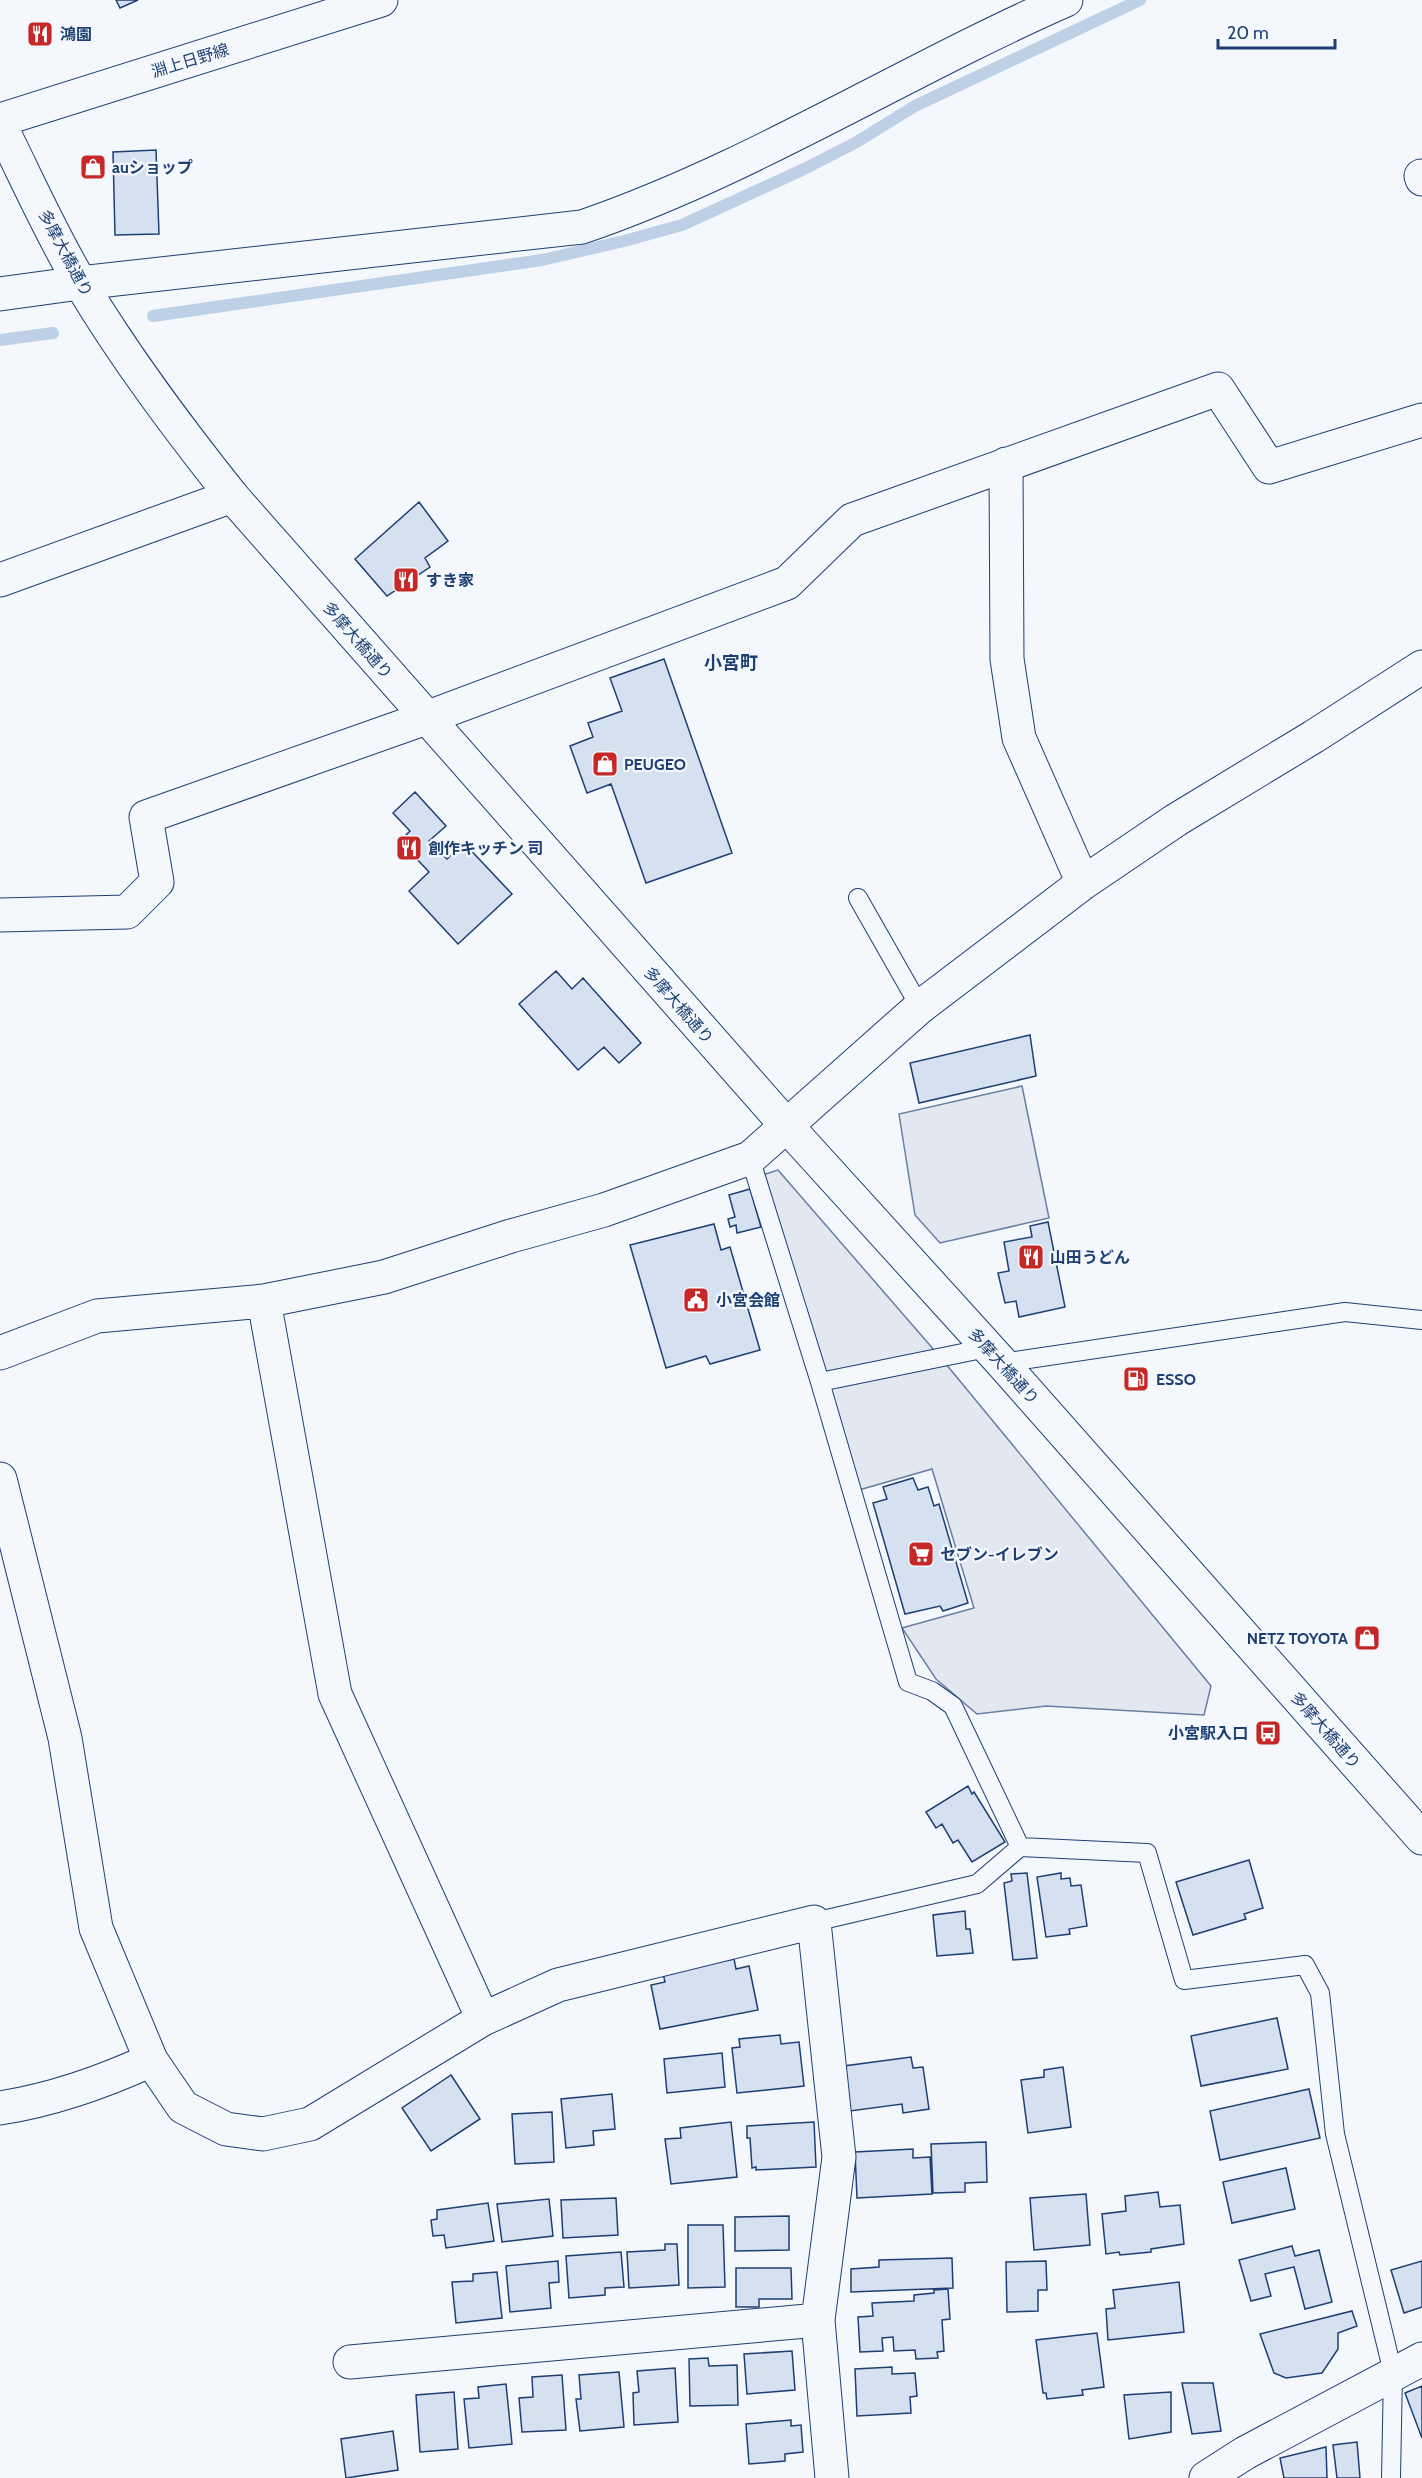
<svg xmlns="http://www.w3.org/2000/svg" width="1422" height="2478" font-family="Cabin,'Noto Sans JP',sans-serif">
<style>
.parking{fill:#e3e8f0;stroke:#687fa3;stroke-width:1.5}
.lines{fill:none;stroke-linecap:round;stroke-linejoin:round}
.stream{stroke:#bed0e5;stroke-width:12}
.building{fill:#d5e0f0;stroke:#1d3f73;stroke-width:1.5}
.lane-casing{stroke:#1d3f73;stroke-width:20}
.street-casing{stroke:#1d3f73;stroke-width:35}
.secondary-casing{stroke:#1d3f73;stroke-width:35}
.primary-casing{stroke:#1d3f73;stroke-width:35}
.lane{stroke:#f4f7fb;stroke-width:18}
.street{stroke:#f4f7fb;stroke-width:33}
.secondary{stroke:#f4f7fb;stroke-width:33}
.primary{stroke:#f4f7fb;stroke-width:33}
.labels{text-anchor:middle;stroke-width:4.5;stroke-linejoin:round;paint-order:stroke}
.poi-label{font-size:16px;font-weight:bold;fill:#1d3f73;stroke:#f4f7fb;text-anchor:start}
.street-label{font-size:16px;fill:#1d3f73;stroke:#f4f7fb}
.neighbourhood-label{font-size:18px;font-weight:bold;fill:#1d3f73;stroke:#f4f7fb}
</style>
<rect width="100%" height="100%" fill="#f4f7fb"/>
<path class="parking" d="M1022 1086 1049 1218 940 1243 915 1215 899 1114Z
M778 1170 941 1358 1211 1686 1204 1715 1046 1706 977 1714 936 1679 902 1628 974 1608 932 1469 852 1492 756 1177Z"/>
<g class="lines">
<path class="stream" d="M153 316 542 260 624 241 682 225 802 170 855 143 915 106 1140 0
M0 340 53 333"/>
</g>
<path class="building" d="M116 0H138L120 8Z
M156 150 159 234 115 235 113 152Z
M419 502 448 541 425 558 430 567 387 596 355 559Z
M664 659 732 853 646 883 611 784 587 793 570 746 593 737 588 723 622 711 610 678Z
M415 792 446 826 429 841 447 859 464 843 512 894 458 944 409 891 429 872 400 841 410 831 393 813Z
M556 971 572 989 583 978 641 1043 619 1063 604 1047 578 1070 519 1004Z
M1030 1035 1036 1076 919 1103 910 1063Z
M750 1189 761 1227 737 1233 736 1225 730 1227 728 1219 735 1217 729 1195Z
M1048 1222 1065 1307 1019 1317 1016 1301 1005 1303 998 1273 1009 1271 1004 1242 1032 1237 1030 1226Z
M714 1224 721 1250 730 1247 760 1350 710 1364 706 1356 666 1368 630 1245Z
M913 1478 918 1490 928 1487 934 1506 939 1504 968 1603 943 1611 940 1606 905 1614 873 1503 887 1499 883 1487Z
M968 1786 972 1794 974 1792 1005 1842 972 1862 958 1840 953 1843 942 1824 936 1828 926 1812Z
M1249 1860 1263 1908 1244 1914 1246 1919 1193 1935 1176 1882Z
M1027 1873 1037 1958 1013 1960 1004 1883 1012 1881 1011 1874Z
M1061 1873V1879L1070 1878 1071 1886 1081 1885 1087 1926 1069 1929 1070 1934 1046 1937 1037 1877Z
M965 1911 966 1929H970L973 1953 937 1956 933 1915Z
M734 1959 736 1969 749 1966 758 2010 660 2029 651 1985 665 1982 663 1973Z
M1277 2018 1288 2069 1201 2086 1191 2036Z
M780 2035 781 2044 799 2042 804 2086 737 2093 732 2048 740 2047 739 2039Z
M722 2053 725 2087 667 2093 664 2059Z
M911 2057 913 2068 923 2067 929 2109 903 2113 902 2104 850 2111 844 2066Z
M1063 2067 1071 2127 1028 2133 1021 2080 1044 2077V2070Z
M451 2075 480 2119 431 2151 402 2108Z
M1309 2089 1320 2138 1220 2160 1210 2111Z
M612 2094 615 2129 593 2131 594 2145 566 2148 561 2099Z
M552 2112 554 2162 515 2164 512 2114Z
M731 2122 737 2177 671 2184 665 2139 681 2138 680 2128Z
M814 2122 816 2167 756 2170V2167L752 2168 750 2138H747V2126Z
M986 2142 987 2182 965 2183V2192L933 2193 931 2144Z
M913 2149V2158L930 2157 932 2194 857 2198 855 2152Z
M1286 2168 1295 2209 1232 2223 1223 2182Z
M1158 2192 1160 2207 1180 2205 1184 2244 1151 2249V2252L1120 2255 1119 2252 1106 2254 1102 2214 1126 2211 1125 2196Z
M1086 2194 1090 2245 1034 2250 1030 2198Z
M616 2198 618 2235 563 2238 561 2200Z
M549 2199 553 2236 502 2242 497 2204Z
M488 2203 494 2241 446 2248 444 2235 433 2236 431 2220 437 2219V2210Z
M789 2216V2250L735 2251V2217Z
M688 2225H723L725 2287 688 2288Z
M665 2244H677L679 2285 629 2288 627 2252 665 2250Z
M1292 2246 1295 2256 1319 2250 1332 2302 1305 2309 1294 2267 1265 2274 1271 2296 1251 2301 1239 2260Z
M621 2252 624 2287 605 2288V2295L569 2298 566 2256Z
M952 2258 953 2288 851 2292V2269L879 2267V2260Z
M558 2261 559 2282 549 2283 551 2308 510 2312 506 2266Z
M1046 2261 1047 2290H1038V2311L1007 2312 1006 2262Z
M1422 2261V2307L1404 2313 1391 2270Z
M736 2268H791L792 2299H759V2307H736Z
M497 2272 502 2318 456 2323 452 2282 473 2281V2274Z
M1179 2282 1184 2332 1108 2340 1106 2309 1115 2308 1113 2290Z
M948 2289 950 2319 942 2320 944 2351 937 2352 938 2358 916 2359 915 2350 894 2351 893 2337 882 2338 883 2351 860 2352 858 2317 873 2316 872 2303 914 2301V2295L934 2293V2290Z
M1352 2311 1357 2326 1338 2333V2349L1322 2373 1286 2378 1274 2373 1260 2334Z
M1097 2333 1104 2387 1082 2390 1083 2395 1047 2399 1046 2393H1043L1036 2340Z
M792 2351 795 2390 747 2394 744 2354Z
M708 2358 709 2366 737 2365 738 2405 690 2406 689 2359Z
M892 2367V2374L915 2373 917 2396 910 2397 911 2413 857 2416 855 2369Z
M675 2368 678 2422 634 2425 633 2393 639 2392 637 2371Z
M619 2372 624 2427 580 2431 576 2399H581L579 2375Z
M562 2375 566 2430 522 2432 519 2398 533 2397 532 2377Z
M1182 2383H1213L1221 2431 1192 2434Z
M506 2384 512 2444 469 2448 464 2399 479 2398 478 2387Z
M1422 2386V2438L1405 2393Z
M454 2392 458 2449 420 2452 416 2395Z
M1171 2392V2432L1129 2439 1124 2395Z
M791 2420V2426L801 2425 803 2452 785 2454V2461L749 2464 746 2424Z
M393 2431 398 2470 346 2478 341 2439Z
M1357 2442 1360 2478H1337L1333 2445Z
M1326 2447 1327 2478H1284L1280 2458Z"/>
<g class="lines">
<defs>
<path id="lane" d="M858 898 920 1007
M750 1158 820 1382 908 1682 932 1691 953 1706 1020 1847
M1002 1363 1345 1312 1422 1320
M820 1382 987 1348
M814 1922 977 1884 1020 1847 1147 1853 1184 1980 1305 1965 1320 1993 1335 2134 1393 2373 1391 2478"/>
<path id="street" d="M1421 176 1422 179
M0 294 80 283 582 227C751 169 902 72 1066 0
M1006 464 1007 659 1019 738 1083 883
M0 580 232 496
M0 915 127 912 157 882 146 817 426 718 787 583 852 520 1218 389 1269 467 1422 420
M264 1301 335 1694 483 2019
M0 1353 97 1316 264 1301 384 1277 511 1236 604 1210 750 1158 920 1007 1083 883 1176 820 1313 737 1422 667
M0 1479 65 1738 96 1928 151 2060 183 2107 226 2129 263 2134 310 2124 483 2019 558 1985 814 1922 839 2157 818 2320 832 2478
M0 2108C52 2100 103 2082 151 2060
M350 2362 818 2320
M1206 2478 1245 2453 1422 2359"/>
<path id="secondary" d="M0 120 381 0"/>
<path id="primary" d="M0 125C26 177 51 234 81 284 126 359 178 428 232 496L786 1125 1002 1363 1422 1838"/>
</defs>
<use href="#lane" class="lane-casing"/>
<use href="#street" class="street-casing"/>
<use href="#secondary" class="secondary-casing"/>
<use href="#primary" class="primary-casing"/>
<use href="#lane" class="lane"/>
<use href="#street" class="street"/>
<use href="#secondary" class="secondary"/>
<use href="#primary" class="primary"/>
</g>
<defs>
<symbol id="restaurant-square" viewBox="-11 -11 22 22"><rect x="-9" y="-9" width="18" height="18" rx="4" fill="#c62828" stroke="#f4f7fb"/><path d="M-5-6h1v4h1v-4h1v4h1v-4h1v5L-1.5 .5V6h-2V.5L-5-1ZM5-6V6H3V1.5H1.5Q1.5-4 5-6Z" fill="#fff"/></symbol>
<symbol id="shop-square" viewBox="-11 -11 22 22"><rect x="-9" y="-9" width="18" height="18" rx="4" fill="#c62828" stroke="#f4f7fb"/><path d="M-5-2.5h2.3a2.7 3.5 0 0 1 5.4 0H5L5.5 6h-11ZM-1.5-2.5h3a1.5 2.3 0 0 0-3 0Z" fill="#fff"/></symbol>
<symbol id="civic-square" viewBox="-11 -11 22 22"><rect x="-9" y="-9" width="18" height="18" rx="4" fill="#c62828" stroke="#f4f7fb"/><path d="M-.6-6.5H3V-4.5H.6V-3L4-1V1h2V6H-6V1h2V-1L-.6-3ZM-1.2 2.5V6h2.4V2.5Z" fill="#fff"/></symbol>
<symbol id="fuel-square" viewBox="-11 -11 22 22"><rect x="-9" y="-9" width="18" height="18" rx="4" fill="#c62828" stroke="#f4f7fb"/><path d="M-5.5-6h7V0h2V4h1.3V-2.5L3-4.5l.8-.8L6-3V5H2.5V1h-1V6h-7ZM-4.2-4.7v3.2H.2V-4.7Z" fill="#fff"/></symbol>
<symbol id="supermarket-square" viewBox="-11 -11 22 22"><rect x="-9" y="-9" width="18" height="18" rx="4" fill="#c62828" stroke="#f4f7fb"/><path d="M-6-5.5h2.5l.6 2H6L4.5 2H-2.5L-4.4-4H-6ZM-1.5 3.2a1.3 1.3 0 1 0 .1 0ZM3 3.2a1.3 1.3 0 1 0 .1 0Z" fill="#fff"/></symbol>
<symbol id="bus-square" viewBox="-11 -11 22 22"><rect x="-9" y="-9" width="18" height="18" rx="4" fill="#c62828" stroke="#f4f7fb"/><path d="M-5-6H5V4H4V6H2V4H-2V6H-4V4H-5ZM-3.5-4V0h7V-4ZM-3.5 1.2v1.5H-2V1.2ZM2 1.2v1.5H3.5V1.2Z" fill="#fff"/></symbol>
</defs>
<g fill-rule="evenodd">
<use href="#restaurant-square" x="25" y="19" width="30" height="30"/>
<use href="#shop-square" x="78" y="152" width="30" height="30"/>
<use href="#restaurant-square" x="391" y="565" width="30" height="30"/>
<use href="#shop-square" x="590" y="749" width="30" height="30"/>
<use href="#restaurant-square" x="394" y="833" width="30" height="30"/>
<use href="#restaurant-square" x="1016" y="1242" width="30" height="30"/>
<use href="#civic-square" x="681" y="1285" width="30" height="30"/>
<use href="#fuel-square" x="1121" y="1364" width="30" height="30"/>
<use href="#supermarket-square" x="906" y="1539" width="30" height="30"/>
<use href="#shop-square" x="1352" y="1623" width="30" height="30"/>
<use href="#bus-square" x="1253" y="1718" width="30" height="30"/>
</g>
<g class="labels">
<g class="poi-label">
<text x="60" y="40">鴻園</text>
<text x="112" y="173">auショップ</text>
<text x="426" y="586">すき家</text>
<text x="624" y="770">PEUGEO</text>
<text x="428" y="854">創作キッチン 司</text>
<text x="1050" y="1263">山田うどん</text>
<text x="716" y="1306">小宮会館</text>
<text x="1156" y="1385">ESSO</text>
<text x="940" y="1560">セブン-イレブン</text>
<text x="1348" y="1644" text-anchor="end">NETZ TOYOTA</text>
<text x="1248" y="1739" text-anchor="end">小宮駅入口</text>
</g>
<g class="street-label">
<text transform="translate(190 60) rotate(-17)" y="6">淵上日野線</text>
<text transform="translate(66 253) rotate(62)" y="6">多摩大橋通り</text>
<text transform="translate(358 640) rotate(49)" y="6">多摩大橋通り</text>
<text transform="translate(679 1005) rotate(49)" y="6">多摩大橋通り</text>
<text transform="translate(1004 1366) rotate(48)" y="6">多摩大橋通り</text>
<text transform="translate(1326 1730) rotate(49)" y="6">多摩大橋通り</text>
</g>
<g class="neighbourhood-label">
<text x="731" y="669">小宮町</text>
</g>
</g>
<path d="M1218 39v9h117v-9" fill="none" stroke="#1d3f73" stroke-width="3"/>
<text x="1227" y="39" font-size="18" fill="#1d3f73" stroke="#f4f7fb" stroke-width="4.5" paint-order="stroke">20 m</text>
</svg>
